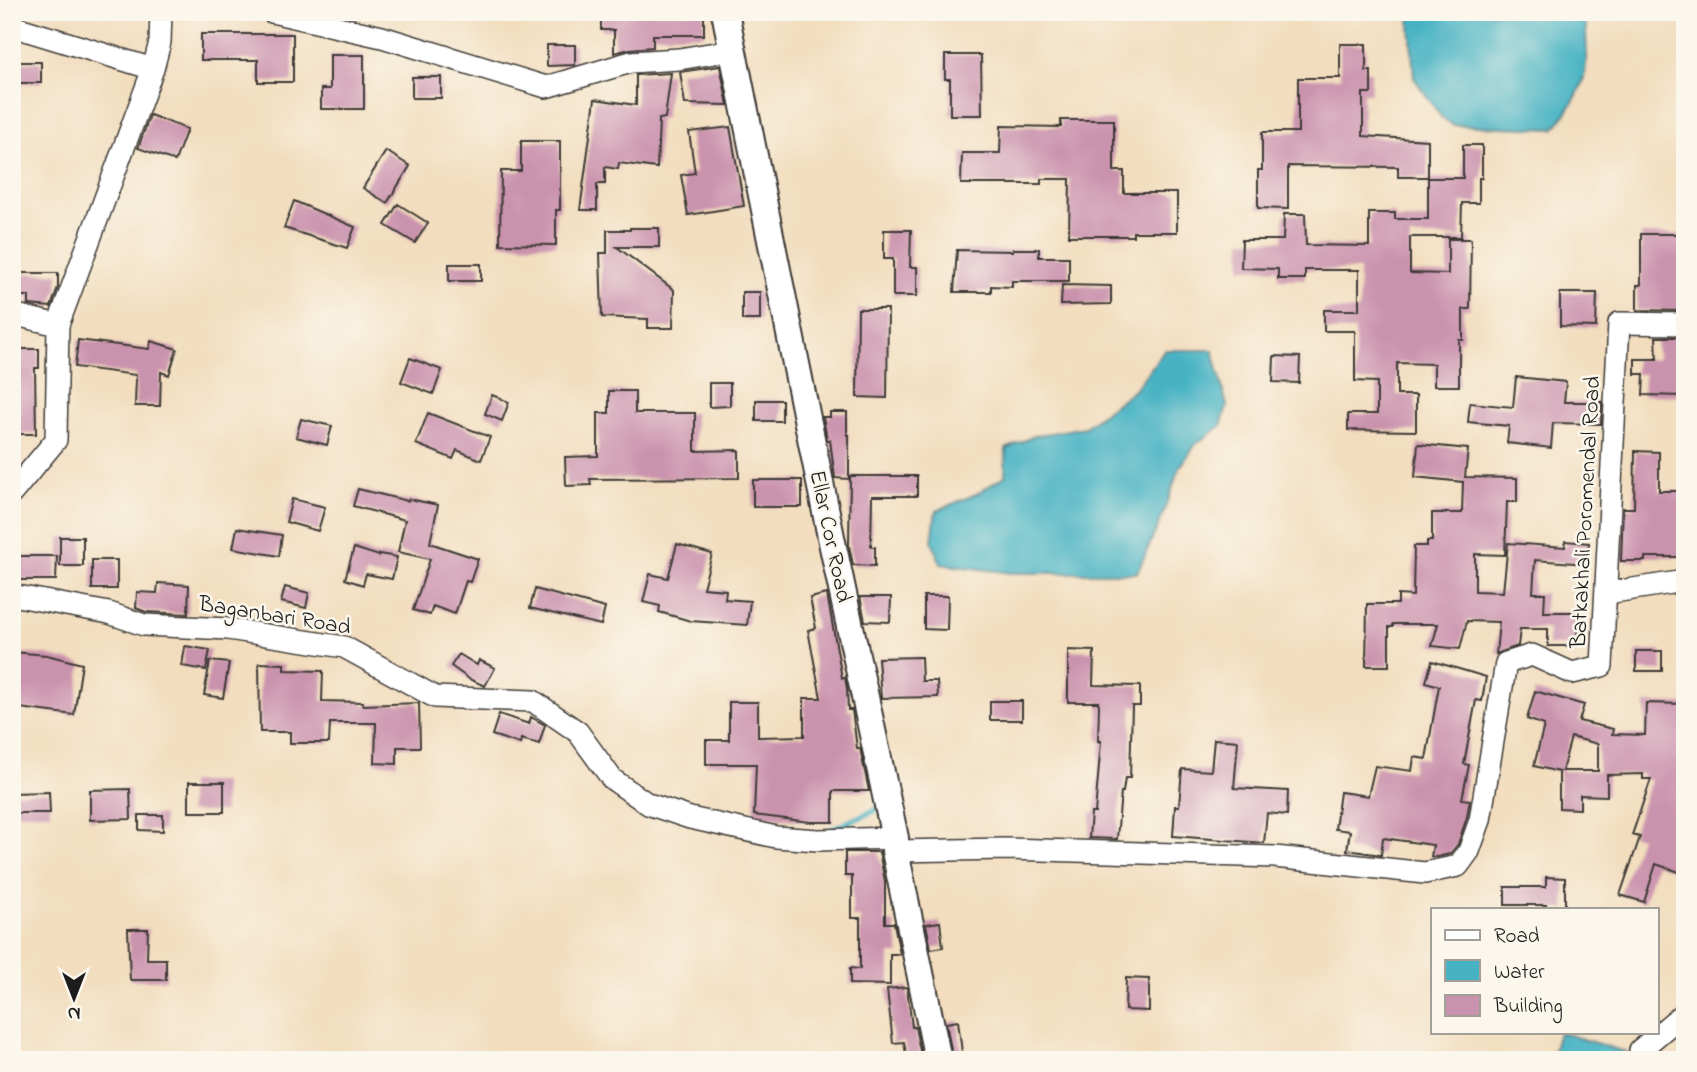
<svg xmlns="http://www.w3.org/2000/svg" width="1697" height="1072" font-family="'Indie Flower',sans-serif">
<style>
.water{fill:#46b2c3;stroke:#316770;stroke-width:2}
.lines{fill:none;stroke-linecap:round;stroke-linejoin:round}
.stream{stroke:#46b2c3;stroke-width:6}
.building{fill:#ca93ad;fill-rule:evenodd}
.minor-casing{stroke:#3c3934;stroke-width:24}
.major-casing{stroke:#3c3934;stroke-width:30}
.minor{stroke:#fff;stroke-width:21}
.major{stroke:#fff;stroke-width:26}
.labels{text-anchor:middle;stroke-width:5;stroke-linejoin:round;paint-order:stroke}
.street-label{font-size:23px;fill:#1c1c1c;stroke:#fbf7ec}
</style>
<rect width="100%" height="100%" fill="#fbf7ec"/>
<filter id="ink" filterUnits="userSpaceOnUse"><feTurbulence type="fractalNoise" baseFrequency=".0143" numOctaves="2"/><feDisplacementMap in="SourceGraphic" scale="14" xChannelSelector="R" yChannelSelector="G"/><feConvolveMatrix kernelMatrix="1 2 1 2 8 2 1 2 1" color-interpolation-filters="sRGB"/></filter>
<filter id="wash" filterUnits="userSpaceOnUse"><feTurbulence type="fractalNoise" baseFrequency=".00686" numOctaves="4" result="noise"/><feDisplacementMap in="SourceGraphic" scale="28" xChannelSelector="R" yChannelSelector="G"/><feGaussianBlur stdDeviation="1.57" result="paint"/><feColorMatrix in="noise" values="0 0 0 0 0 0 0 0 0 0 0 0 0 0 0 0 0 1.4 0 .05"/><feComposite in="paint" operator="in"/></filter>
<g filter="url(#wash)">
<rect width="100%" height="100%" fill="#f2ddbe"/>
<path class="water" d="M1409 12H1585C1588 68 1591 83 1554 129L1453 125 1442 118 1414 78Z
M1165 350H1213L1227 406 1221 426 1196 444 1180 467 1161 519 1137 573H1011L941 564 932 541 936 511 976 494 1005 476 1006 449 1034 436 1085 427 1134 390Z
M1559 1032 1651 1060H1551Z"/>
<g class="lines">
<path class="stream" d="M826 832 880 808"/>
</g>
<g id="blocks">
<path class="building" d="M601 12H704V35H653V47L630 49 614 53V30H601Z
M201 34H293V82H258V60H201Z
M1340 44H1366V71H1371V93H1363V136L1428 140V177H1398V167L1288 166V209L1258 208V170H1262V132H1298V78H1340Z
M547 45H575V65L547 66Z
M330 55H364V109H321V89H330Z
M945 55H981L982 115H950V79H945Z
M15 62H41V83H15Z
M720 66 728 105 685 104 680 72Z
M671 73 665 118 659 119 657 168 619 163 618 169 605 167V184H597V210H580L595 99 636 105V75Z
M412 77H441V98H412Z
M150 115 187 129 175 161 138 148Z
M1061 120H1114V171H1124V193H1177V232H1133V236H1069L1070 179H1041V184H961L962 153H1000L1001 126 1061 127Z
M730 127 744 206 688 215 681 175 695 173 689 132Z
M521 141H560V210H556V245L500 244 501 171H521Z
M1463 145H1482V178H1479V203H1462L1461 237H1410V273L1448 274V239H1471L1470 309H1463V340H1459V386H1434V364L1397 363V395H1416V431L1348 430V414H1377V382L1355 381V331H1324V310H1359V270H1305V279H1278V269L1241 268 1242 240H1283L1284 214H1305L1306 245 1369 246V213H1395V219H1428V178H1463Z
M386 151 410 166 387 203 363 188Z
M294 201 355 227 347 248 284 228Z
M398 204 428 223 415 243 385 225Z
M630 228H659V247H617L674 290 673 328H648V319L602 317 600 253H607V230H630Z
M884 230H911L910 267H917V296H893V259H884Z
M1641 234H1685V311L1637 310V285H1641Z
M1013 249H1039V257H1069V281H1012V287L991 286V292H954L957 250 1013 251Z
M449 264H481V281H449Z
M12 273H58V287L51 307 29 305V296H12Z
M1062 285 1111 286V304L1061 305Z
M742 292H760V320H742Z
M1560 293H1597L1596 327 1560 326Z
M858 309H888L887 398 857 397Z
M1656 337H1685V396L1643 395 1644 374H1635V359H1657Z
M78 340 149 349 151 341 177 349 169 375 161 372 160 406H135L136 375 75 367Z
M12 349H39V368H35L36 434H19V403H12Z
M1274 356 1300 357 1299 383 1273 382Z
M410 358 442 370 433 394 401 382Z
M1516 377 1566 382 1564 402H1602L1601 424 1553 423 1551 448 1507 443 1509 426 1468 422 1470 403 1513 407Z
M709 383H730V406L709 407Z
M609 391H635V413H695V451L739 450V478L590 479 591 485 566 486 565 457 598 456V413H609Z
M492 395 509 402 502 421 485 414Z
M756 400H782V421H756Z
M830 412H847V435H849V479L835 478 830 440H827L823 417H830Z
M428 413 490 437 481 460 457 450 453 459 416 444Z
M301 419 332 426 327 445 296 437Z
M1418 444 1468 449 1465 477 1517 478V502H1507L1505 555 1475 554V591L1503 592 1508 543 1565 547V541L1589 543 1587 564 1535 560 1533 593H1545L1544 612H1578L1577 646H1548V629H1520L1518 646 1496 654 1499 622 1467 621 1460 649 1432 646 1438 624H1393V627H1389V666H1366L1367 604H1398V595L1413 596 1414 546H1427V541H1432V513H1462L1463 482 1415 477Z
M1635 451 1659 452V491H1685V557H1645V561H1621L1623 508H1634Z
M850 476H917V496H872L871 547H875V566L853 565 849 546Z
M753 480H802V507H753Z
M358 489 408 501 409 499 438 505 430 543 478 559 470 582 466 581 455 614 433 606 430 615 413 610 430 559 398 552 405 520 353 506Z
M292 499 325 507 318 531 286 522Z
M237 528 282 535 279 556 233 548Z
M60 537H83V566H60Z
M677 544 712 554 703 588 726 590 725 599 750 601 747 625 691 621 659 612 660 606 643 602 650 574 668 578Z
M354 548 379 556V554L397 557 392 579 366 574 363 585 345 579Z
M19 556H57L56 580H19Z
M92 560H117V589H92Z
M158 583 189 585 188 614 146 612 136 608 137 592 157 593Z
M285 587 309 593 306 608 281 602Z
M535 589 605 608 601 625 530 608Z
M827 594 842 678H845L847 688 848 710H852L857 748H860L869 791H833V822H810L754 815 756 764H706V740H729V702H758V737L804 736V698H821L808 630 816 628 810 598Z
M924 596H948L947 630 924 629Z
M860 597H891L890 622 865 621Z
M185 646 210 650 206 670 182 666Z
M1068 650 1094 651 1093 685 1140 686V706H1132L1130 778H1125L1123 792H1121L1117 839 1089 838 1091 813H1095L1101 741H1098L1099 705 1098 702H1068Z
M1636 651H1662V671H1636Z
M12 652 47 655 82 664 74 715 12 707Z
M459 654 477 665 479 660 495 668 485 686 469 679 451 666Z
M921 657 922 681H937L938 697 881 698 878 658Z
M210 661 229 663 223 698 204 695Z
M1432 661 1486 677 1482 701 1476 700 1464 764 1469 765 1462 799 1470 800 1467 817 1458 844 1450 854 1437 857H1431L1433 845 1383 838 1381 855 1347 850 1350 831 1335 829 1340 792 1368 796 1375 766 1412 771 1414 757 1426 759 1439 686 1426 682Z
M259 663 284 664V670L323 671 322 701 363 702V705L419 703 420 747H397V764L375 763 376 723H330L329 743H290V732H260Z
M1535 691 1584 705 1579 721 1613 729 1612 734 1645 735 1646 703 1685 704V874L1656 864 1644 902 1620 895 1640 837 1632 835 1651 779H1643V774L1607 775V796L1580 795V809L1559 808V772L1534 766 1544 725 1527 719ZM1571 737 1598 744V771H1562Z
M990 701H1022V720H990Z
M499 714 529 724 531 717 545 725 539 744 521 739 520 744 492 735Z
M1214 739 1238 741 1234 788 1288 791 1287 815 1267 813 1264 843 1173 836 1175 806H1179L1182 769 1211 771Z
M189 782H224V812H189Z
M130 789 131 819 90 820V790Z
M49 792 50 813H12V793Z
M139 815H163V831L139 830Z
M845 852H879L885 881V923H894L900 954H890V985L850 984V968L860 969V918H852V876H845Z
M1546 877 1565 878V909H1546V905H1505V887H1546Z
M940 922 943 947 931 949 926 924Z
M128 929H148L147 959H166V980H130Z
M1126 978 1149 979V1011L1125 1010Z
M907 987 912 1027H915L922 1060H907L904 1042 893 1043 887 989Z
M958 1021 963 1060H953L946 1023Z"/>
</g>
</g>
<g filter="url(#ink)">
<use href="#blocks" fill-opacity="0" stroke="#3c3934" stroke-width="2"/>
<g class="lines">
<defs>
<path id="minor" d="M272 12 382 37 546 87 631 62 679 59 733 50
M12 26 153 69
M12 314 58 325 56 440 12 493
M58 325 153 69 160 42 161 12
M1607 593 1685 581
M12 595 109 613 144 625 228 629 344 647 435 697 533 701 578 732 612 779 648 804 690 818 776 837 818 840 895 838
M895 851 1006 849 1275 857 1425 873 1458 866 1469 851 1480 820 1506 663 1532 655 1572 673 1602 666 1619 323 1685 324
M1640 1050 1685 1012"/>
<path id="major" d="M725 12 832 542 895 838V851L938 1060"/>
</defs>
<use href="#minor" class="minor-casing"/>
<use href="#major" class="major-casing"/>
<use href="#minor" class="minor"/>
<use href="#major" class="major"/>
</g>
</g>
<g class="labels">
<g class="street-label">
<text transform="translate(1584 512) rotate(-87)" y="8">Batkakhali Poromendal Road</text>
<text transform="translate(832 536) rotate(78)" y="8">Ellar Cor Road</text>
<text transform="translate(275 614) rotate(9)" y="8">Baganbari Road</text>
</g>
</g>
<rect width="1697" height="1072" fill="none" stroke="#fbf7ec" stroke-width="42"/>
<rect x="1431" y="908" width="228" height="126" fill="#fbf7ec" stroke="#a29f99" stroke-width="2"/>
<rect x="1445" y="930" width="35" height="10" fill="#ffffff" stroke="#a29f99" stroke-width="2"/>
<text x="1494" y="942" font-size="21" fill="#1c1c1c">Road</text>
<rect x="1445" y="960" width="35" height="21" fill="#46b2c3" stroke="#a29f99" stroke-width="2"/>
<text x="1494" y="978" font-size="21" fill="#1c1c1c">Water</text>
<rect x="1445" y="995" width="35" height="21" fill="#ca93ad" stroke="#a29f99" stroke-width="2"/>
<text x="1494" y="1012" font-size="21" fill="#1c1c1c">Building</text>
<g transform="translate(74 998) rotate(180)" stroke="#fbf7ec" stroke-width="5" paint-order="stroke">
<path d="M0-5L12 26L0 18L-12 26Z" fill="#1c1c1c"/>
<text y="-10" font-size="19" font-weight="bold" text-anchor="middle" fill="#1c1c1c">N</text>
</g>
</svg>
